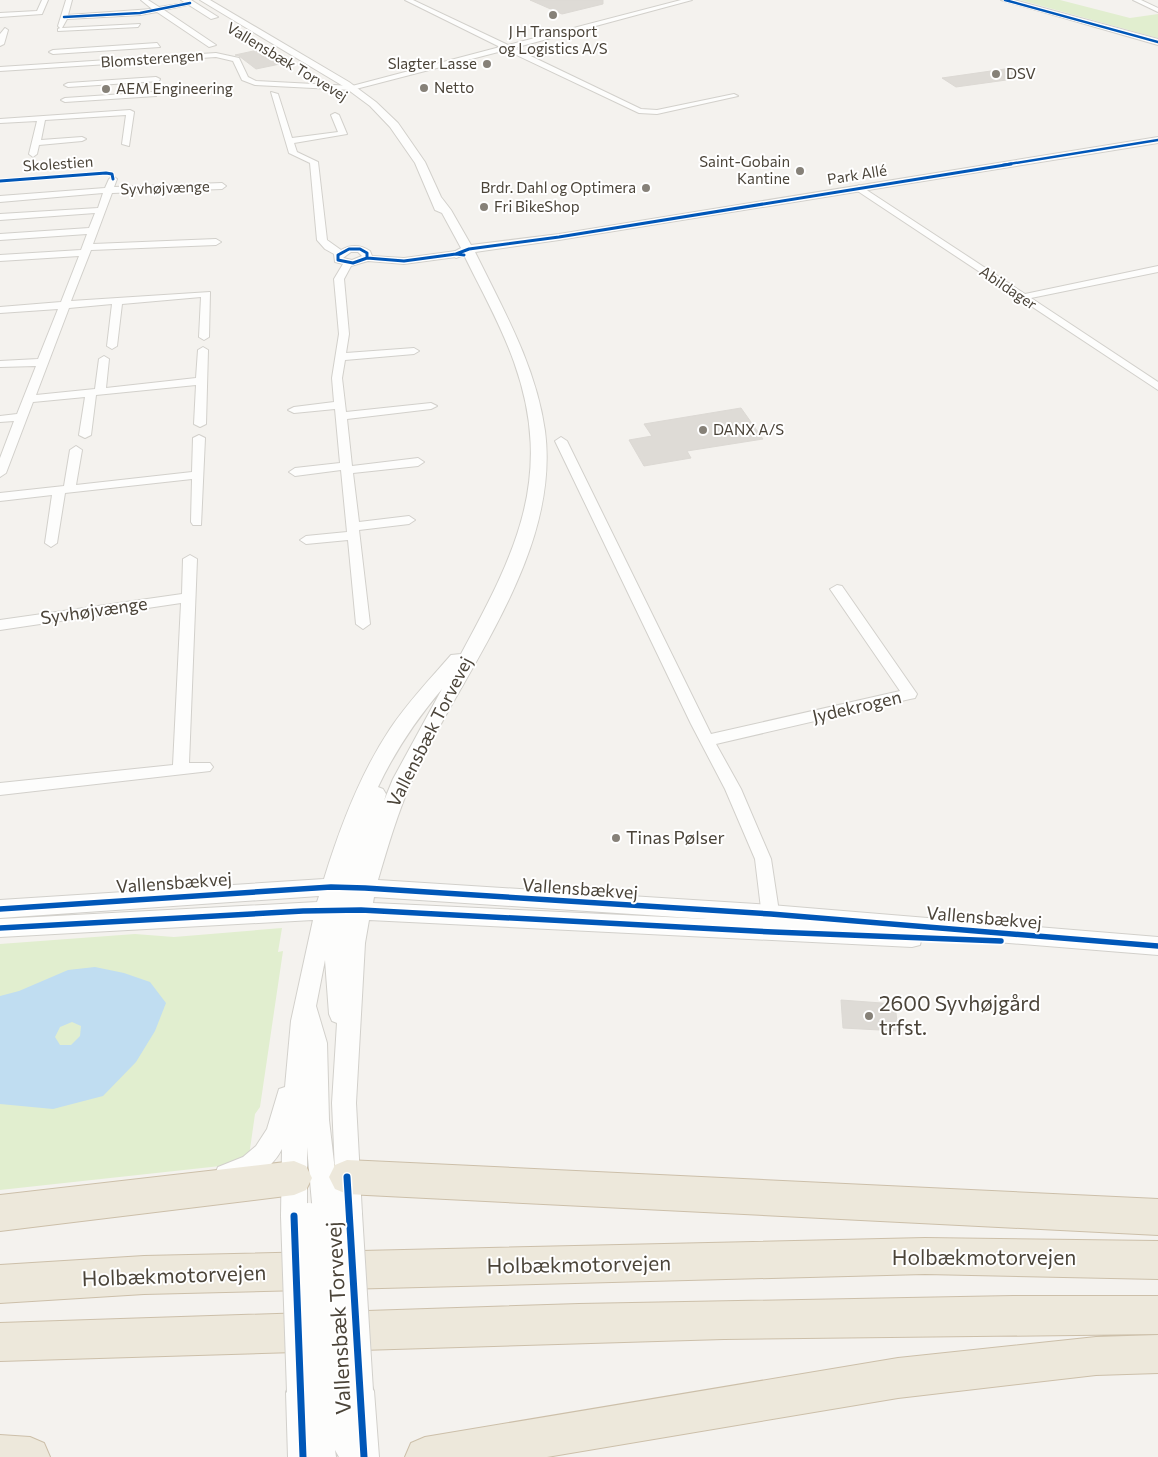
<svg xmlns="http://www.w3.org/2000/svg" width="1158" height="1457" font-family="Commissioner,sans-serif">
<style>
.green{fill:#e1eecf}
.water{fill:#c0ddf1;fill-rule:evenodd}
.building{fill:#dedbd6;stroke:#dcd9d4}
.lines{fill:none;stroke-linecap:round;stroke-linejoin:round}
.minor-casing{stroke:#d2d0cb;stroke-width:2}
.tertiary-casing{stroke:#d2d0cb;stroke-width:2}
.motorway-casing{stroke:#ccbfa9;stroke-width:2}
.minor{fill:#fdfdfc;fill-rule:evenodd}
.tertiary{fill:#fdfdfc;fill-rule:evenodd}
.motorway{fill:#ede8db;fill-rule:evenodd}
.tertiary-bridge-casing{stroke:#d2d0cb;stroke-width:28;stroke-linecap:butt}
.tertiary-bridge{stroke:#fdfdfc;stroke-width:26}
.cycleway-far3-casing{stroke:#fff;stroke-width:4}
.cycleway-far2-casing{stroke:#fff;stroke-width:5}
.cycleway-far1-casing{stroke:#fff;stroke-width:9}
.cycleway-casing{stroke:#fff;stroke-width:10}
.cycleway-far3{stroke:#0057b8;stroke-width:2.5}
.cycleway-far2{stroke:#0057b8;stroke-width:3}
.cycleway-far1{stroke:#0057b8;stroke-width:5.5}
.cycleway{stroke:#0057b8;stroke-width:7}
.poi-dot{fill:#868178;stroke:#fff;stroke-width:2}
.labels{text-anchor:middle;stroke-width:4;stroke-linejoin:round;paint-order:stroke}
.far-poi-label{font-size:15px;fill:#4b4439;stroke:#fff;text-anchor:start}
.far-street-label{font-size:15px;fill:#4b4439;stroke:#fff}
.street-label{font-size:18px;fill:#4b4439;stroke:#fff}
.poi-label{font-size:18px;fill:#4b4439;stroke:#fff;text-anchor:start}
.near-poi-label{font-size:21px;fill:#4b4439;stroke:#fff;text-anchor:start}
.near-street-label{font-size:21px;fill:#4b4439;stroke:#fff}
</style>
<rect width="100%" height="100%" fill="#f4f2ee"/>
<path class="green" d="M1020 0H1060L1130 18 1158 14V38Z
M282 928 278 952 283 951 260 1107 255 1114 248 1163 0 1190V944L135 934 174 937Z"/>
<path class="water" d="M95 967 124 973 150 982 166 1003 155 1031 136 1062 103 1096 53 1109 0 1104V996L19 991 68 970ZM72 1022 81 1026 80 1036 71 1045H60L55 1037 60 1027Z"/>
<path class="building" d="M530 0H603V4L562 14Z
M258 50 280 64 256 69 239 56 235 55Z
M1012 68 1028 77 956 87 942 78Z
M741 408 763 439 687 451 691 458 644 466 629 440 652 436 644 424Z
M841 1000 895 1004 898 1031 843 1028Z"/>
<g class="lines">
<defs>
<path id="minor" d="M42 0H48L42 14 0 17V13L37 11Z
M66 0H72L68 15 152 9 141 0H148L159 7 192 2V4L164 10 216 45 209 47 157 12 140 15 67 19 62 28 140 24 138 27 58 31V29L60 28 58 26Z
M405 0H413L508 45 681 0H692L514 48 641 109 657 110 734 94 738 96 657 114 639 113 506 50 352 90 255 85 242 80 233 61 216 57 0 71V67L216 53 239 58 248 77 256 81 352 86 500 47Z
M1133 0H1141L1158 8V12Z
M5 28 8 30 4 44 0 46V34Z
M157 43 160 47 53 54 49 52 53 50Z
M156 77 160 79 159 81 68 87 64 85 68 83Z
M153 92 157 94 156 96 65 102 61 100 65 98Z
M271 92 278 94 292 138 338 132 331 115 335 113 339 115 347 134 294 143 297 152 318 162 327 240 341 250C351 244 361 245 370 251L372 256 404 258 456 251 461 254 456 257 404 264 368 261 351 266 344 279 349 334 346 353 414 348 419 351 414 354 345 360 342 378 346 412 431 403 437 406 431 409 347 419 352 466 418 458 424 462 418 466 353 473 359 522 409 516 415 520 409 524 359 530 370 624 363 629 356 624 348 540 306 544 300 540 306 536 347 532 341 470 295 476 289 472 295 468 340 463 335 409 294 413 288 410 294 407 334 402 332 378 339 334 334 279 343 264 335 262 334 254 325 249 317 240 310 163 289 153ZM351 252H358L362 256 352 260 343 258Z
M130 110 134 112 129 146 122 144 126 115 45 120 41 140 82 137 86 139 82 141 39 145 37 154 33 157 29 154 37 121 0 123V119Z
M113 176 117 179 114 187 222 183 226 186 222 189 112 193 93 244 216 239 221 242 216 245 91 250 71 301 210 292 209 337 204 340 199 337 201 297 122 304 117 346 112 349 107 346 112 304 69 308 36 395 95 389 99 359 104 356 109 359 106 388 196 378 198 350 203 347 208 350 206 424 200 427 194 424 196 385 96 395 91 435 85 438 79 435 85 397 33 402 6 473 0 477V458L14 421 0 422V416L17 414 36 366 0 367V361L38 359 58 309 0 313V307L61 302 79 256 0 261V255L81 250 87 234 0 240V234L89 228 95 213 0 220V214L98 208 103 193 0 202V196L105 188 109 179Z
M859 185 1025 294 1158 266V272L1031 298 1158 382V390L856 190 855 188Z
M199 435 205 438 201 525H193L191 522 192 479 65 493 57 543 51 547 45 543 52 495 0 501V493L64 486 70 450 76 446 82 450 76 485 192 472 193 438Z
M561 437 567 441 711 734 900 691 830 589 837 585 842 586 917 694 915 698 910 699 716 744 741 789 771 859 781 925 778 930 772 932 766 930 763 925 755 859 725 789 691 724 555 441Z
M190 555 197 559 189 763H210L213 767 210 771 0 795V783L173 765 181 603 0 630V620L182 594 183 559Z"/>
<path id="tertiary" d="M181 0H191L218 17 211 19Z
M200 0H210L349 82 376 102 398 123 425 162 441 197 451 210 471 245 559 234 1158 137V143L559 240 475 252C503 309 536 366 545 431 561 555 461 673 412 780 398 812 388 846 378 880L771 905 1158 937V955L922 936 920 945 912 947 369 920 365 943 356 1103 362 1214 358 1223 349 1227 340 1223 338 1217 335 1223 326 1227 317 1223 313 1214 307 1147V1216L303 1225 294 1229 285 1225 281 1216 282 1149C269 1173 251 1179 227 1188L218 1185 214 1176 218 1167 243 1157 256 1146 267 1129 279 1089 285 1087 291 1021 313 920 0 937V919L317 902 319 896 0 918V900L324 879C340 827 360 774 390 729 408 702 430 679 451 655L461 654C515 554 555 477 514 362 501 325 481 290 464 255L456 258 450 254 461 248 442 213 435 210 415 163 390 127 370 106 343 86ZM442 689 393 779 384 801 386 794 383 789 378 787C395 751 416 720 442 689ZM374 897 707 919 373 903ZM325 960 329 1014 332 1021 337 1023 332 1103 335 1171 329 1120 327 1043 316 1006Z
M1001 0H1014L1158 39V45Z
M360 1377 370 1381 374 1391 379 1457H339L335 1450 336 1457H288L286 1392 290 1382 300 1378 308 1381 316 1378 326 1382 336 1378 346 1382 348 1386 350 1381Z"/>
<path id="motorway" d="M347 1160 1158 1199V1235L347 1194 335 1189 329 1177 335 1165Z
M294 1161 306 1166 312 1178 306 1190 294 1195 0 1231V1195Z
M925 1238 1158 1241V1279L925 1274 144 1294 0 1303V1265L144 1256Z
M1013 1296H1158V1334L724 1339 0 1361V1323L579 1304Z
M1158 1335V1373L1096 1375 898 1398 547 1457H405L411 1443 425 1437 898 1358 1096 1337Z
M0 1435 30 1437 44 1443 50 1457H0Z"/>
</defs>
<use href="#minor" class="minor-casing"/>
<use href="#tertiary" class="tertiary-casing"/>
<use href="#motorway" class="motorway-casing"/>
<use href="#minor" class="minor"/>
<use href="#tertiary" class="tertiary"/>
<use href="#motorway" class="motorway"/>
<defs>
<path id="tertiary-bridge" d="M326 1214 336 1392
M349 1214 360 1391
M294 1216 300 1392
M309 1216 316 1392"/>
</defs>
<use href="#tertiary-bridge" class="tertiary-bridge-casing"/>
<use href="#tertiary-bridge" class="tertiary-bridge"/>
<defs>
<path id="cycleway-far3" d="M1005 0 1158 42
M64 17 140 13 190 3
M1003 165 1158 140"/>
<path id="cycleway-far2" d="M0 181 106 173 112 174 113 179
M349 249H360L367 253V258L353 263 338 260V255Z
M456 254 469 249 559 237 1011 164
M367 258 404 261 456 254 464 255"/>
<path id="cycleway-far1" d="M0 909 331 887 365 888 771 914 1158 946
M0 928 303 911 361 910 773 932 1001 941"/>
<path id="cycleway" d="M347 1177 364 1457
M294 1216 303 1457"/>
</defs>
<use href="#cycleway-far3" class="cycleway-far3-casing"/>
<use href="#cycleway-far2" class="cycleway-far2-casing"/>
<use href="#cycleway-far1" class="cycleway-far1-casing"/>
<use href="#cycleway" class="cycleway-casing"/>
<use href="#cycleway-far3" class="cycleway-far3"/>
<use href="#cycleway-far2" class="cycleway-far2"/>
<use href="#cycleway-far1" class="cycleway-far1"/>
<use href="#cycleway" class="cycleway"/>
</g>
<g class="poi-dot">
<circle cx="553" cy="15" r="5"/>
<circle cx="487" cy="64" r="5"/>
<circle cx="996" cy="74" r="5"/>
<circle cx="424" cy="88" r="5"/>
<circle cx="106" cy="89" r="5"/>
<circle cx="800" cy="171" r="5"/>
<circle cx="646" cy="188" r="5"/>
<circle cx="484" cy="207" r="5"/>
<circle cx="703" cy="430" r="5"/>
<circle cx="616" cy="838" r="5"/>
<circle cx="869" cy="1016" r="5"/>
</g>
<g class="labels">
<g class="far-poi-label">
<text x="553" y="37" text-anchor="middle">J H Transport<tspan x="553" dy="17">og Logistics A/S</tspan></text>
<text x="477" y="69" text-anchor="end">Slagter Lasse</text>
<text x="1006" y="79">DSV</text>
<text x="434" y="93">Netto</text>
<text x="116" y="94">AEM Engineering</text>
<text x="790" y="167" text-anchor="end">Saint-Gobain<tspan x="790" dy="17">Kantine</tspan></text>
<text x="636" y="193" text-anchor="end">Brdr. Dahl og Optimera</text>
<text x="494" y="212">Fri BikeShop</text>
<text x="713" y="435">DANX A/S</text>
</g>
<g class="far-street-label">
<text transform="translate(152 59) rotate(-4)" y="5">Blomsterengen</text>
<text transform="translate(287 62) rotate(31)" y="5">Vallensbæk Torvevej</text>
<text transform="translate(58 164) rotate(-4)" y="5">Skolestien</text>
<text transform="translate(857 175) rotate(-9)" y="5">Park Allé</text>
<text transform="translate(165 188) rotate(-2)" y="5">Syvhøjvænge</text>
<text transform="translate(1008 288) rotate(34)" y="5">Abildager</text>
</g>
<g class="street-label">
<text transform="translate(94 611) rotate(-8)" y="6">Syvhøjvænge</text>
<text transform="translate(857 707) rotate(-13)" y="6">Jydekrogen</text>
<text transform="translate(430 732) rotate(-63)" y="6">Vallensbæk Torvevej</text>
<text transform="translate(174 883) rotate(-4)" y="6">Vallensbækvej</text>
<text transform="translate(580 889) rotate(4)" y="6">Vallensbækvej</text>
<text transform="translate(984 918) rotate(5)" y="6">Vallensbækvej</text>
</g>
<g class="poi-label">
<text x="626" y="844">Tinas Pølser</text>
</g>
<g class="near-poi-label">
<text x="879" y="1011">2600 Syvhøjgård<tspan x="879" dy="24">trfst.</tspan></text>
</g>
<g class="near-street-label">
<text x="984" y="1265">Holbækmotorvejen</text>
<text transform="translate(579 1265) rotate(-1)" y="7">Holbækmotorvejen</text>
<text transform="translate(174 1276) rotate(-2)" y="7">Holbækmotorvejen</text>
<text transform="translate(339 1318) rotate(-93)" y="7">Vallensbæk Torvevej</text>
</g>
</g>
</svg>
